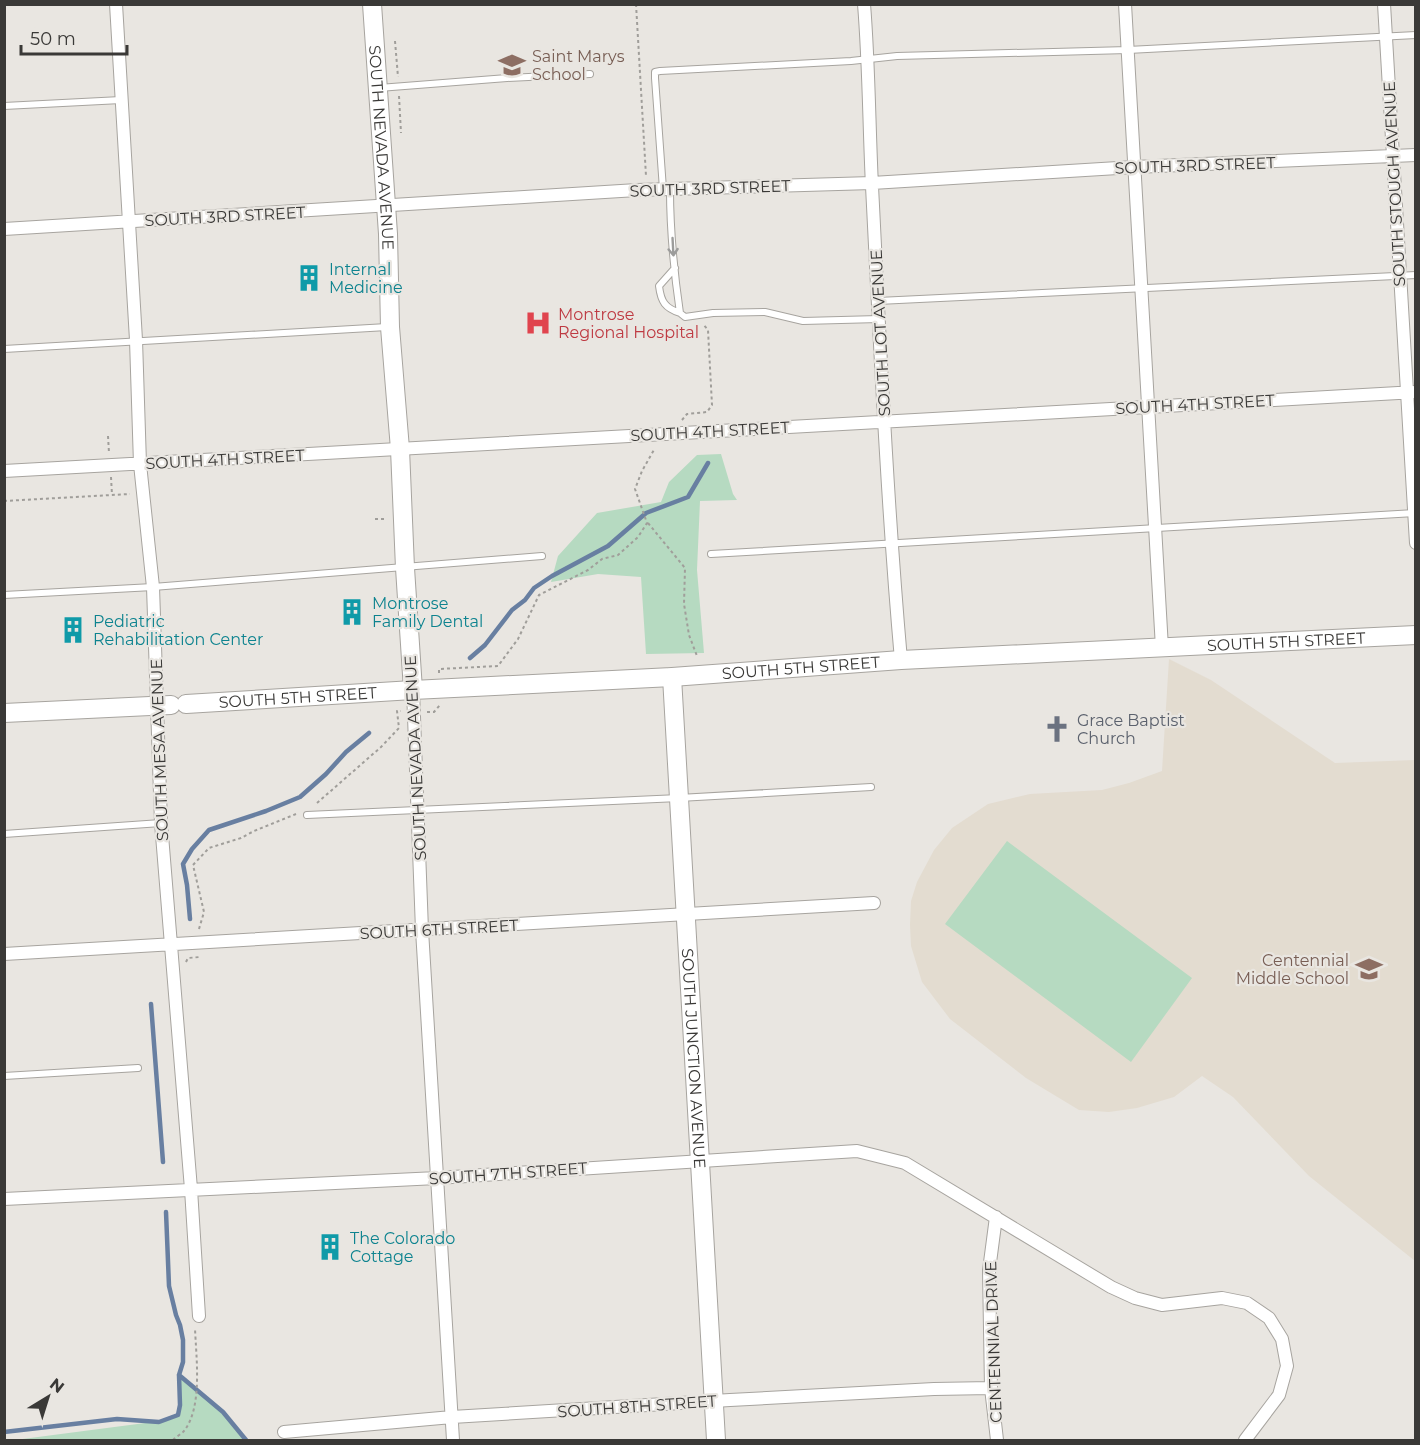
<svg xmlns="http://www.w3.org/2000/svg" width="1420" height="1445" font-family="Montserrat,sans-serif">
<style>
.built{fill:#e3dcd0}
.park{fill:#b6dac1}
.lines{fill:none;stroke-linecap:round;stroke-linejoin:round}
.stream{stroke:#687fa1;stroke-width:4.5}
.lane-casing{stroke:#a7a49f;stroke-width:8}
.street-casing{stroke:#a7a49f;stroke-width:14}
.secondary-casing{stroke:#a7a49f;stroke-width:20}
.path{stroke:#a09e9a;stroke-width:2;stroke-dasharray:3 3;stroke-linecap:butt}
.lane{stroke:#fff;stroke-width:6}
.street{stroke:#fff;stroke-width:12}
.secondary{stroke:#fff;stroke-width:18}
.oneway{stroke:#9c9c9b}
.labels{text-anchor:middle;stroke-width:4.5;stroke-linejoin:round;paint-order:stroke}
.education-label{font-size:16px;fill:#785e54;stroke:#e9e6e1;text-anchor:start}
.street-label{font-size:16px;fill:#3a3937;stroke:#e9e6e1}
.culture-label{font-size:16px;fill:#0d838f;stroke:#e9e6e1;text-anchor:start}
.health-label{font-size:16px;fill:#be3a42;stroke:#e9e6e1;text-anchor:start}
.worship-label{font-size:16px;fill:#5b616d;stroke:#e9e6e1;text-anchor:start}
</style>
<rect width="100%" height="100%" fill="#e9e6e1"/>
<path class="built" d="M1169 659 1211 680 1335 763 1415 760V1261L1309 1176 1233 1097 1202 1076 1174 1097 1137 1108 1109 1112 1079 1110 1026 1078 950 1019 922 982 911 946 910 925 911 901 917 882 934 850 952 828 988 804 1030 794 1102 790 1129 783 1162 771Z"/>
<path class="park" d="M721 454 733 494 737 500 700 501 697 570 704 653 646 654 641 577 598 574 551 582 558 556 597 513 661 502 669 482 697 455Z
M1007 841 1192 978 1131 1062 945 924Z
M179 1375 223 1412 246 1440H15L168 1420 178 1415 180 1405Z"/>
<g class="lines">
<path class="stream" d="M470 658 485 645 512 610 525 600 534 588 552 576 608 546 646 513 688 497 708 463
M190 919 187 885 183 864 192 849 209 830 266 811 300 797 326 774 346 752 369 733
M151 1004 163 1162
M179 1375 223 1412 246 1440
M4 1432 117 1419 159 1422 178 1415 180 1405 179 1375 183 1362V1340L180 1325 176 1315 169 1286 166 1212"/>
<defs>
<path id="lane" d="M379 88 507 78 590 74
M4 106 121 100
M663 189 655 78V72L660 71 851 61 897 56 1128 50 1416 35
M670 189C670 230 674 272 680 313L685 317 713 313 765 312 803 321 879 319
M675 268 659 286C661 302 665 308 680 313
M878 301 1416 275
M4 349 387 327
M711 554 1415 513
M4 595 153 587 542 556
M307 815 679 798 871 787
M4 834 161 823
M4 1076 138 1068"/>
<path id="street" d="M116 4 136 340 140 464 153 587 161 823 191 1189 199 1316
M864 4C869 65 869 125 872 186 880 344 887 502 901 660
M1125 4 1162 648
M1384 4 1416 543
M4 229 637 190 872 183 1134 167 1416 155
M4 471 1416 392
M413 690 422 930 453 1440
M4 954 874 903
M4 1199 437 1178 857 1151 905 1163 1111 1287 1135 1298 1162 1305 1222 1298 1247 1303 1269 1318 1282 1339 1287 1366 1279 1395 1245 1440
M996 1217 989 1270 991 1388 997 1440
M284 1432 452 1417 730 1400 934 1389 991 1388"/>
<g id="secondary">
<path id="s1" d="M372 4 388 234 390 327 400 449 405 568 413 690"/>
<path id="s2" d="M672 677 716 1440"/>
<path id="s3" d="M186 704 413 690 672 677 901 660 1416 635"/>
<path d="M4 713 171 705"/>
</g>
</defs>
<use href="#lane" class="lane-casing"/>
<use href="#street" class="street-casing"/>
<use href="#secondary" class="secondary-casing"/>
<path class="path" d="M636 4 646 176
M395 41 398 77
M399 96 401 133
M682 420 687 414 707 412 712 405 708 330 703 324
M108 436 109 453
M111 477 112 495
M4 501 130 494
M375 519H387
M648 523 685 568 684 604 689 635 697 656
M439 673V669L498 666 518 639 539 595 588 570 602 559 618 555 638 537 647 523 635 489 642 471 655 448
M427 712H434L440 705
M317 803 381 747 399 728 397 711H401
M199 929 204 912 193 865 209 848 241 838 254 831 296 814
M186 962 188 958 200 957V956
M173 1440C176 1437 181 1434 184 1431 203 1407 196 1357 195 1328"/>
<use href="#lane" class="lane"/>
<use href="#street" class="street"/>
<use href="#secondary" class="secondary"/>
</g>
<defs><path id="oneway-shaft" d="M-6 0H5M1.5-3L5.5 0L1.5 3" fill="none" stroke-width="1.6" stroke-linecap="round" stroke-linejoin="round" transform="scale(1.5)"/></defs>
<use class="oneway" href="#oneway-shaft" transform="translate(673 247) rotate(87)"/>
<defs>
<symbol id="school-bare" viewBox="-9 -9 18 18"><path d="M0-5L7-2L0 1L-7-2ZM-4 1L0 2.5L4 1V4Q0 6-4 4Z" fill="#8d6e63" stroke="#e9e6e1" stroke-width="2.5" paint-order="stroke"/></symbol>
<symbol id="building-bare" viewBox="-9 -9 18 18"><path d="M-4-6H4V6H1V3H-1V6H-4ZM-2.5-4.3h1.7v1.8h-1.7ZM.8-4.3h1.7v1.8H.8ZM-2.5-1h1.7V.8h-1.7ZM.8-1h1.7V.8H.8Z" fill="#0f9aa8" stroke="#e9e6e1" stroke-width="2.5" paint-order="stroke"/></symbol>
<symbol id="hospital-bare" viewBox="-9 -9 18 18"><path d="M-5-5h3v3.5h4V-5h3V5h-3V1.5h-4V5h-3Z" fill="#e0444e" stroke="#e9e6e1" stroke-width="2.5" paint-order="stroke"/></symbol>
<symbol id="church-bare" viewBox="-9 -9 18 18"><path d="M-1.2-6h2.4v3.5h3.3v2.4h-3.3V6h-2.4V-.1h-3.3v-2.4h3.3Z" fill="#6b7280" stroke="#e9e6e1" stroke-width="2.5" paint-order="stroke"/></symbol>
</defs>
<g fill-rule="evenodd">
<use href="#school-bare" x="493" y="46" width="38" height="38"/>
<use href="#building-bare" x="290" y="259" width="38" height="38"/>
<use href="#hospital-bare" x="519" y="304" width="38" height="38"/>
<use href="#building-bare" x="333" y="593" width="38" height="38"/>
<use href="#building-bare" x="54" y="611" width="38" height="38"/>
<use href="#church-bare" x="1038" y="710" width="38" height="38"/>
<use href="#school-bare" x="1350" y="950" width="38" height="38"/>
<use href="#building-bare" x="311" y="1228" width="38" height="38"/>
</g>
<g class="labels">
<g class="education-label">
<text x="532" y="62">Saint Marys<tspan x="532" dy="18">School</tspan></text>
<text x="1349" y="966" text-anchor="end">Centennial<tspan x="1349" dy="18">Middle School</tspan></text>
</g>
<g class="street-label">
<text dy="6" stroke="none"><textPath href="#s1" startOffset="144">SOUTH NEVADA AVENUE</textPath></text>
<text transform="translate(1195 165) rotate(-2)" y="6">SOUTH 3RD STREET</text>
<text transform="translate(1394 184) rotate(-93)" y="6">SOUTH STOUGH AVENUE</text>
<text transform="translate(710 188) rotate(-2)" y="6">SOUTH 3RD STREET</text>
<text transform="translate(225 216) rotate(-3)" y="6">SOUTH 3RD STREET</text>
<text transform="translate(880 333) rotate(-93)" y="6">SOUTH LOT AVENUE</text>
<text transform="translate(1195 404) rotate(-3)" y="6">SOUTH 4TH STREET</text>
<text transform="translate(710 431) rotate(-3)" y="6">SOUTH 4TH STREET</text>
<text transform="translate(225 459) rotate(-3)" y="6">SOUTH 4TH STREET</text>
<text dy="6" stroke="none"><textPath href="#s3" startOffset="1102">SOUTH 5TH STREET</textPath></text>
<text dy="6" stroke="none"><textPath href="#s3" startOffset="616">SOUTH 5TH STREET</textPath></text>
<text dy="6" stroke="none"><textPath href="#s3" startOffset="112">SOUTH 5TH STREET</textPath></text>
<text transform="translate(159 750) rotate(-92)" y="6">SOUTH MESA AVENUE</text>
<text transform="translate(415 758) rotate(-93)" y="6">SOUTH NEVADA AVENUE</text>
<text transform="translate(439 929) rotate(-3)" y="6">SOUTH 6TH STREET</text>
<text dy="6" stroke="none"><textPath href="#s2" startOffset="382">SOUTH JUNCTION AVENUE</textPath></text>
<text transform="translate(508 1173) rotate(-4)" y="6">SOUTH 7TH STREET</text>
<text transform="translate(993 1342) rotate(-92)" y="6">CENTENNIAL DRIVE</text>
<text transform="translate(637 1406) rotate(-4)" y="6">SOUTH 8TH STREET</text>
</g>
<g class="culture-label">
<text x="329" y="275">Internal<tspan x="329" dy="18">Medicine</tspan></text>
<text x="372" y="609">Montrose<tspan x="372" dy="18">Family Dental</tspan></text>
<text x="93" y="627">Pediatric<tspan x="93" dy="18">Rehabilitation Center</tspan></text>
<text x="350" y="1244">The Colorado<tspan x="350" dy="18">Cottage</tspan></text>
</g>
<g class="health-label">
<text x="558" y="320">Montrose<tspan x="558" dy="18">Regional Hospital</tspan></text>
</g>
<g class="worship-label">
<text x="1077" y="726">Grace Baptist<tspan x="1077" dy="18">Church</tspan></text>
</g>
</g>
<rect width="1420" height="1445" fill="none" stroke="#3a3937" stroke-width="12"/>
<g transform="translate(48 1397) rotate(38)" stroke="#e9e6e1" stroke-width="4.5" paint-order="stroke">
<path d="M0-4.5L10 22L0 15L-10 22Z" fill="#3a3937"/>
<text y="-9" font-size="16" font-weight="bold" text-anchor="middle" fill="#3a3937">N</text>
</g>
<path d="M21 45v9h106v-9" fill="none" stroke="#3a3937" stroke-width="3"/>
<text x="30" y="45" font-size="18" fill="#3a3937" stroke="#e9e6e1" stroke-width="4.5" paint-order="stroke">50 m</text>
</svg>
